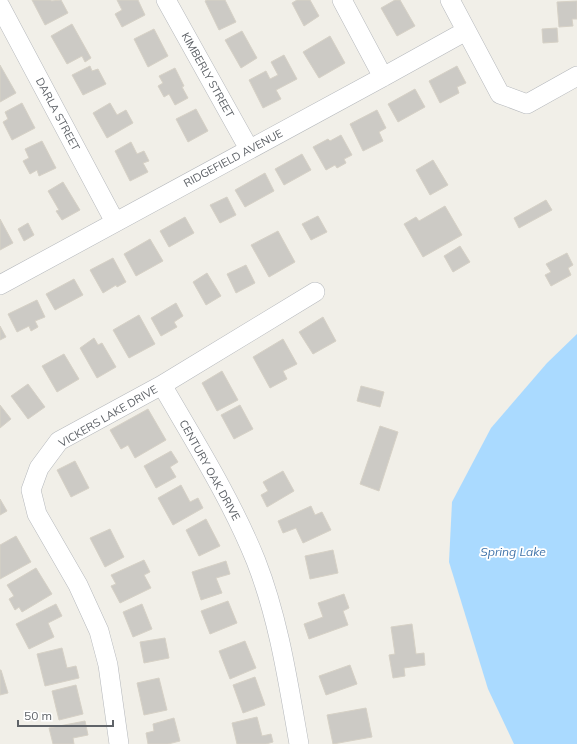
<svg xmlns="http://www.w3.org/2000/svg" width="577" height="744" font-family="Mulish,sans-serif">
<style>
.water{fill:#aadaff}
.building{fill:#cccac5;stroke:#d6d1c6}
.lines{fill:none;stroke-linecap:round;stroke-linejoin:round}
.minor-casing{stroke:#b5b8bc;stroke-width:20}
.minor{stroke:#fff;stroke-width:19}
.labels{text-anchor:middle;stroke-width:3.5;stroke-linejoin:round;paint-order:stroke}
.street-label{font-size:11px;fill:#5f6368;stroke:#fff}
.water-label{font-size:12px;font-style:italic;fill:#4174aa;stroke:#fff}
</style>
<rect width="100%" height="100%" fill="#f1efe8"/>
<path class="water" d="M577 334V744H514L488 689 449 562 452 502 491 428 547 363Z"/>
<path class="building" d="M32 0H51V1L61 0 68 13 45 25Z
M117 0H138L145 15 122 27 115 14 122 10Z
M207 0H225L236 22 219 30 205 1Z
M297 0H310L319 16 304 26 292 3Z
M395 0H400L415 26 397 36 381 8Z
M577 1V19H572L573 26 559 27 557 2Z
M72 24 91 58 85 62 82 56 67 64 51 36Z
M557 28 558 42 543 43 542 29Z
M154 29 168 56 148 67 134 39Z
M242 31 257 58 241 68 225 40Z
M330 36 345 63 319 78 303 52Z
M284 55 297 79 276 90 281 99 263 108 249 80 266 71 270 79 278 75 271 62Z
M0 65 16 93 0 102Z
M90 66 92 71 98 69 106 84 83 95 72 75Z
M457 66 466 83 457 87 459 93 440 103 429 81Z
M175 68 184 86 182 87 188 98 175 105 169 94 164 97 158 86 163 83 159 76Z
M415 89 425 107 398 122 388 104Z
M22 103 35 128 12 140 3 122 8 119 5 112Z
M110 103 117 115 126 110 133 123 107 138 93 113Z
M196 109 208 131 188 142 176 119Z
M377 110 386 128 379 132 383 141 363 151 350 124Z
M341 135 352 155 344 159 346 163 337 168 335 165 326 170 313 147 328 139 330 141Z
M42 141 56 168 39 176 37 170 30 174 23 161 29 158 25 149Z
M131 142 137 154 144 151 149 161 143 163 148 172 130 181 115 151Z
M302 154 311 170 284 185 275 169Z
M433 160 448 185 430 195 416 170Z
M265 173 274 191 245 207 235 190Z
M63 182 80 210 62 220 56 211 59 210 48 191Z
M227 197 236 215 220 223 210 205Z
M546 200 552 210 519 228 514 218Z
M445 206 462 235 423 257 404 224 416 217 419 221Z
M318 216 327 232 311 240 302 224Z
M185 217 194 233 169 247 160 231Z
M0 219 13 243 0 250Z
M28 223 34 235 24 241 18 229Z
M278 231 295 262 269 277 251 245Z
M150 239 163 261 136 276 124 254Z
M460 246 470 262 453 272 444 256Z
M567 253 573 265 568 268 571 275 551 286 545 275 551 272 546 264Z
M113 258 126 282 117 287 116 285 103 293 90 270Z
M246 265 255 283 236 293 227 274Z
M207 273 221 296 206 305 193 282Z
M74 279 83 295 55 310 46 294Z
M37 300 45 317 35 321 38 327 31 331 29 326 17 332 8 314Z
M176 303 183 316 174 322 177 327 161 336 151 318Z
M139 315 155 344 129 358 113 330Z
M323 317 336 341 313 354 299 332Z
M0 326 6 337 0 340Z
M94 338 98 345 102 343 116 367 97 378 80 348Z
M283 339 297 364 283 371 287 379 270 388 253 357Z
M64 354 79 379 57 392 42 366Z
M222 371 238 400 217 411 202 383Z
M28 384 45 407 28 419 11 396Z
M361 386 384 392 380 407 357 401Z
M0 405 11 419 0 428Z
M240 405 253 429 234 439 221 415Z
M148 409 166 440 135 458 128 445 121 449 110 430Z
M380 426 398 432 379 491 360 484Z
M171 451 178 462 170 467 176 477 156 488 144 466Z
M75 461 89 488 71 497 57 470Z
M283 471 294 491 267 507 261 495 268 491 263 482Z
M181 485 190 502 198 498 203 508 173 525 158 498Z
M0 499 7 511 0 515Z
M311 506 315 515 322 512 331 530 303 543 296 528 283 533 278 521Z
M206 519 220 546 199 556 186 530Z
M110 529 124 557 105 567 90 538Z
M16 536 31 562 0 579V545Z
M333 550 338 573 310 579 305 556Z
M144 560 150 572 144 575 151 588 120 603 111 586 116 584 111 575Z
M226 561 230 574 216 578 222 593 201 600 192 572Z
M36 568 52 594 22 612 19 607 15 610 9 599 14 596 7 585Z
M344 594 349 608 343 611 348 625 309 639 304 624 323 617 318 603Z
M228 601 237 623 210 634 201 611Z
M56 604 62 616 48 623 54 637 29 649 16 624Z
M142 604 152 629 133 637 123 612Z
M412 624 416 654 424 653 425 665 404 668 405 676 393 678 389 655 395 654 391 627Z
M165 638 169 658 144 663 140 642Z
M245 641 256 668 230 679 219 651Z
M62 648 67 668 76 666 79 678 45 686 37 654Z
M350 665 357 684 326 695 319 676Z
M0 670H1L8 693 0 695Z
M255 677 265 705 243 713 233 685Z
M159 678 167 710 144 715 137 683Z
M76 685 83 714 59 720 52 691Z
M366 708 372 737 333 744 327 715Z
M257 717 262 736 271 734 273 742 266 744H237L232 723Z
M174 718 180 741 168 744H148L146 733 154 731 153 724Z
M85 721 88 735 73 738 74 744H53L49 728Z"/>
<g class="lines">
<defs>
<path id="minor" d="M166 0 249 149
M342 0 383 77
M450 0 500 94 527 104 577 76
M0 6 115 222
M0 285 383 77 466 31
M162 385C195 442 231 499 256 561 279 620 288 682 299 744
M119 744 108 665 99 631 78 585 37 514 31 490 39 468 59 441 162 385 315 292"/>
</defs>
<use href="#minor" class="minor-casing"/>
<use href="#minor" class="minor"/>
</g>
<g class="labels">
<g class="street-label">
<text transform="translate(208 75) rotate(61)" y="4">KIMBERLY STREET</text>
<text transform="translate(58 114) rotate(62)" y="4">DARLA STREET</text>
<text transform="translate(233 158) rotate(-28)" y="4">RIDGEFIELD AVENUE</text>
<text transform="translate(108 416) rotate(-30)" y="4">VICKERS LAKE DRIVE</text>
<text transform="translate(210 470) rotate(61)" y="4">CENTURY OAK DRIVE</text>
</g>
<g class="water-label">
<text x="513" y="556">Spring Lake</text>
</g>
</g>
<path d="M18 720v6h95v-6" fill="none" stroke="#5f6368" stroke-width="2"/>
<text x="24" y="720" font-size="12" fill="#5f6368" stroke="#ffffff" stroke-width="3" paint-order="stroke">50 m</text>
</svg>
